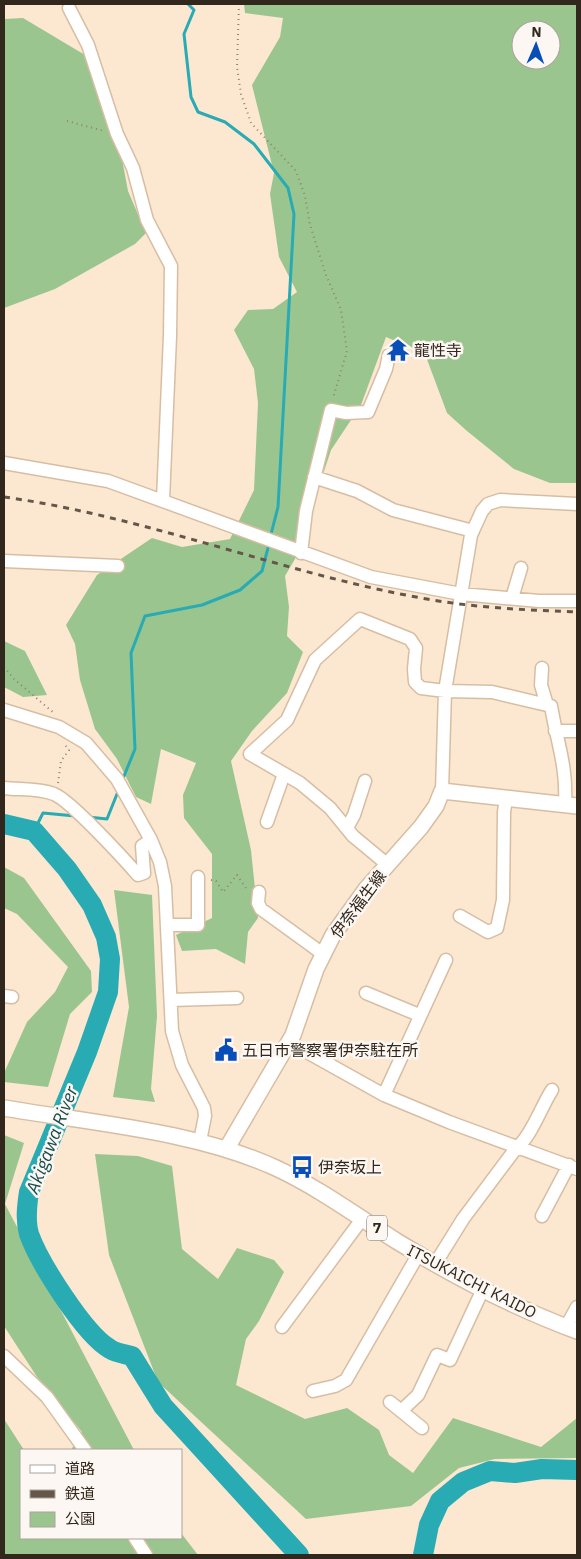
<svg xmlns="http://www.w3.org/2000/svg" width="581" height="1559" font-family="'IBM Plex Sans','Noto Sans JP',sans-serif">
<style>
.green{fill:#9bc58f;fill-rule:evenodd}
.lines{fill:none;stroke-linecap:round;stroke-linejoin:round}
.stream{stroke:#28abb3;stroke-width:3}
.river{stroke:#28abb3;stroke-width:20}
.minor-casing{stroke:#d7bea3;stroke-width:15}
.major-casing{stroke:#d7bea3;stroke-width:18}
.path{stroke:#908171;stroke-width:2;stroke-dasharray:1 4;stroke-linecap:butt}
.minor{stroke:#fff;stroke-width:12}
.major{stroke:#fff;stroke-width:15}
.rail{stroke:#645749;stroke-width:3;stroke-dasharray:6 6;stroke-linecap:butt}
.labels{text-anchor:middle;stroke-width:5;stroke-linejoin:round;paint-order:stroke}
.shield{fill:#fcf7f2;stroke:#6e655c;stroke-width:1}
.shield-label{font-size:15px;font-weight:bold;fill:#31271c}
.poi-label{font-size:16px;fill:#31271c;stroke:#fcf7f2;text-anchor:start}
.street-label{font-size:16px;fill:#31271c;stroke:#fcf7f2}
.water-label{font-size:18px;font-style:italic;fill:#164b4e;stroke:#fcf7f2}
</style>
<rect width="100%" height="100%" fill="#fce7d1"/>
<path class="green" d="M244 4H577V483H550L514 469 467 431 447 413 425 354 386 337 361 405 331 450 295 559 285 576 289 607 287 636 303 652 287 693 252 731 231 761 251 850 258 918 248 932 245 964 216 949 182 951 176 935 212 918V854L184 818 183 795 196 763 161 749 151 804 136 797 117 759 95 729 80 680 75 644 66 625 97 575 152 538 182 547 230 539 254 490 258 403 254 369 234 330 248 310 273 309 297 292 279 257 270 194 274 173 252 85 280 37 283 18 245 13ZM521 30H551V60H521Z
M23 18 85 55 121 154 128 191 146 233 135 244 55 289 4 308V19Z
M4 641 25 651 47 695 23 697 4 687Z
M4 867 24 878 91 971 92 992 70 1014 48 1087 4 1082V1073L27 1022 55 992 68 967 17 914 4 908Z
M114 890 152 895 157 1016 151 1089 155 1102 113 1097 129 1007Z
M4 1135 24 1143 5 1204 134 1450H71L82 1432 39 1380 4 1326Z
M95 1154 138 1156 172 1166 182 1249 218 1279 237 1248 274 1260 284 1272 259 1321 246 1339 236 1385 305 1419 347 1408 379 1430 389 1455 413 1473 453 1418 541 1447 577 1418V1458L495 1459 459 1468 411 1506 306 1519 158 1382 109 1255Z
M4 1419 24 1450H21V1538H181V1533L198 1555H4Z"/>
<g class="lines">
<path class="stream" d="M188 4 194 10 184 34 191 97 198 112 225 122 254 144 288 188 294 214 278 507 270 538
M122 781 135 749 131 653 145 616 202 605 240 590 262 571 269 544
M88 817 107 819 119 789
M34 831 43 813 75 816"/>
<path class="river" d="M4 824 34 831 67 869 92 905 106 937 110 959 108 992 87 1052 29 1192C27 1205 25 1220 29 1234 39 1262 84 1334 110 1349 116 1353 125 1354 132 1356L163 1406 299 1555
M423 1555 429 1525 440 1501 463 1482 490 1471 515 1473 542 1469 577 1470"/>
<defs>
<path id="minor" d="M69 8 88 45 117 134 133 168 147 220 171 266 170 336 163 500
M4 463 108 481 371 577 461 594 539 601H577
M314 477 357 491 393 510 473 531
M301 553 306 511 331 410 346 413 368 412 386 369 389 355
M4 561 118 566
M512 598 521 568
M542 668 541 685 547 705 551 706C557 742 567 766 565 803
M4 710 59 727 86 743 117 779 151 840 160 862 165 886 172 1031 182 1065 204 1108 205 1116 200 1141
M555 731H577
M4 788C21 790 37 788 54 794 71 801 124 859 138 875L144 873 142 846 151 840
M442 791 445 691 471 535 482 511 488 504 500 500 577 504
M267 822 284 774
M347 828 354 815 365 781
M388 865 353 836 330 808 300 783 250 754 287 720 315 660 360 619 410 639 416 648 414 669 415 682 421 688 445 691 492 692 547 705
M259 892 258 903 261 909 323 954
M460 916 488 932 497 928 503 900 504 812 506 799
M167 925H198V877
M366 993 419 1015
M4 996 12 997
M171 1000 237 998
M289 1042 384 1095 449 1122 577 1169
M384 1095 446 960
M542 1216 569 1165
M435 1264 463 1219 517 1147C530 1139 542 1105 552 1090
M282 1327 362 1219
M566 1327 577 1307
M4 1356 47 1397 85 1450
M313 1391 335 1386 346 1380 418 1255
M390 1402 422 1428
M401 1411 418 1395 437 1355 450 1360 483 1289
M135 1538 146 1555"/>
<path id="major" d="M4 1108C92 1123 195 1131 276 1168 319 1188 358 1217 398 1242 455 1277 515 1308 577 1331
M227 1148 293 1035 316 969 333 935 366 889 421 827 436 806 442 791 577 806"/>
</defs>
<use href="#minor" class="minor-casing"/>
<use href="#major" class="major-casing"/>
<path class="path" d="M239 4 237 67 241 94 251 123 296 171 305 196 310 225 326 275 341 310 347 351 333 398
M67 121 104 131
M4 667 14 679 54 713
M58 783 61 761 69 750 65 745
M211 880 216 881 223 892 237 875 248 891"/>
<use href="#minor" class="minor"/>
<use href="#major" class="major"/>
<path class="rail" d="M4 497C148 517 284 574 427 599 477 608 527 610 577 612"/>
</g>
<defs>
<symbol id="temple-bare" viewBox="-9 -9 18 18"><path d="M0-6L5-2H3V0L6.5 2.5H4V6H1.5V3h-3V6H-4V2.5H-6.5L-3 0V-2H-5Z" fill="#084db8" stroke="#fcf7f2" stroke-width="2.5" paint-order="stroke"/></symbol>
<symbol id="civic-bare" viewBox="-9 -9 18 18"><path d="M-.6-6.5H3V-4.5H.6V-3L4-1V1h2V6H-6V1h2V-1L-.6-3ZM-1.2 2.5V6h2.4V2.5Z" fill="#084db8" stroke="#fcf7f2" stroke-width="2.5" paint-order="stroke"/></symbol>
<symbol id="bus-bare" viewBox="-9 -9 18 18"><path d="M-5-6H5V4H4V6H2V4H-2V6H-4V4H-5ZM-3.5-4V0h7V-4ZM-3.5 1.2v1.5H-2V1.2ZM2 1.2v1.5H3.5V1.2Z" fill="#084db8" stroke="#fcf7f2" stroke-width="2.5" paint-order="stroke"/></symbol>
</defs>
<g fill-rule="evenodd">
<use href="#temple-bare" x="382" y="334" width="32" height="32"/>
<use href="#civic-bare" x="210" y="1034" width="32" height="32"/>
<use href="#bus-bare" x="286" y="1151" width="32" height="32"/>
</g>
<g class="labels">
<rect class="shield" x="367" y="1215.5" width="20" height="25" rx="4"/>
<g class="shield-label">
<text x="377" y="1233">7</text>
</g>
<g class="poi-label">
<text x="414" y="356">龍性寺</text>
<text x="242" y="1056">五日市警察署伊奈駐在所</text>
<text x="318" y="1173">伊奈坂上</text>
</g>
<g class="street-label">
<text transform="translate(358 904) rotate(-53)" y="6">伊奈福生線</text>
<text transform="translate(472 1281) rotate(27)" y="6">ITSUKAICHI KAIDO</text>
</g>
<g class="water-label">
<text transform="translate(52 1140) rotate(-69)" y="6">Akigawa River</text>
</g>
</g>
<rect width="581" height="1559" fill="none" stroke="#31271c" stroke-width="10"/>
<rect x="20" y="1449" width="162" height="90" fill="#fcf7f2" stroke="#aba49c"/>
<rect x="30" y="1465" width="25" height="8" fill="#ffffff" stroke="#aba49c"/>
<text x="65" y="1474" font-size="15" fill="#31271c">道路</text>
<rect x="30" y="1490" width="25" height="8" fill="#645749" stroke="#aba49c"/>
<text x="65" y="1499" font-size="15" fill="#31271c">鉄道</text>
<rect x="30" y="1512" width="25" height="15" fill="#9bc58f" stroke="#aba49c"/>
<text x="65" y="1524" font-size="15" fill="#31271c">公園</text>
<g transform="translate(536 45) rotate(2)"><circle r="24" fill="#fcf7f2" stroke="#aba49c"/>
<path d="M0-4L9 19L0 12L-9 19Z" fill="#084db8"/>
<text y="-8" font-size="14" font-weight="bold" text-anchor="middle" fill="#31271c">N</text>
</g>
</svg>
